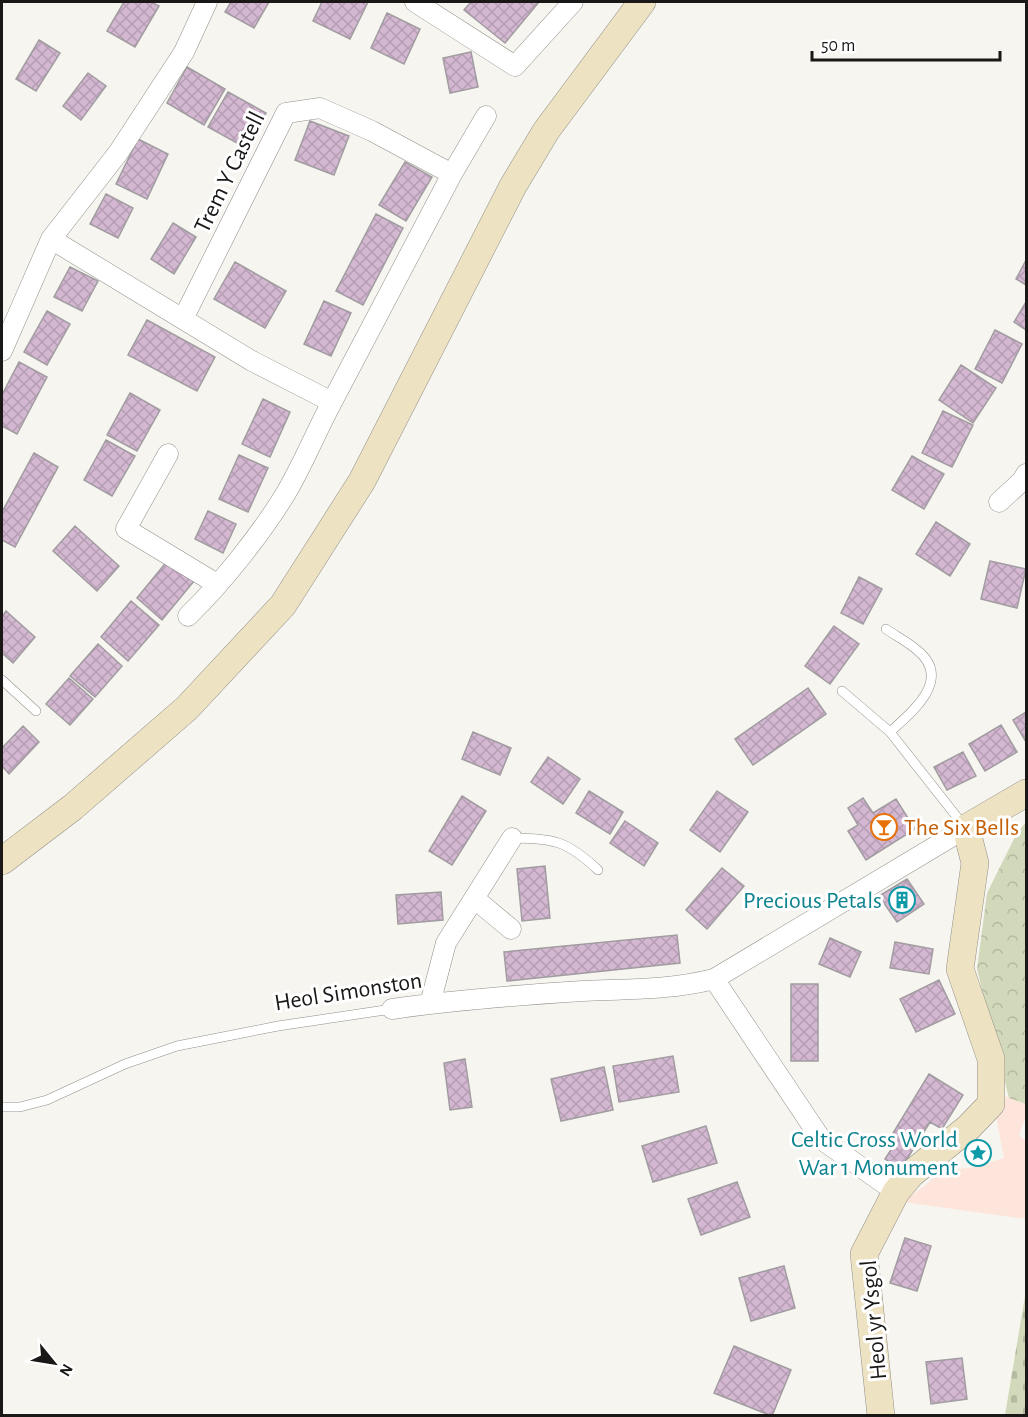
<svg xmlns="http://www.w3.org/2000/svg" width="1028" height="1417" font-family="'Alegreya Sans',sans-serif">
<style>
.commercial{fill:#fde5db}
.forest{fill:url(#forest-crowns)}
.cemetery{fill:url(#cemetery-stones)}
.building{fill:url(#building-cross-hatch);stroke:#a09ca0;stroke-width:1.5}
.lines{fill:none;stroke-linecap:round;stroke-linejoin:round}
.lane-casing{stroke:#918f8a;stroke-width:10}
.street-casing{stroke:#918f8a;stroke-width:21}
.secondary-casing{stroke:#918f8a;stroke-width:28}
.lane{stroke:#fff;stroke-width:9}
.street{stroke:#fff;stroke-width:20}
.secondary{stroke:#ede2c2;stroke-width:27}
.labels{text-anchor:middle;stroke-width:6;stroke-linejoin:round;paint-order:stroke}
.street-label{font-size:24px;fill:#191816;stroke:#fff}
.food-label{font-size:24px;fill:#c56008;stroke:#fff;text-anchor:start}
.culture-label{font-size:24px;fill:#0d838f;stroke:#fff;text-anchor:end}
</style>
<defs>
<pattern id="forest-crowns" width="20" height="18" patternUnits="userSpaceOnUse" patternTransform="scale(1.5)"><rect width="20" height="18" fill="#d1d9ba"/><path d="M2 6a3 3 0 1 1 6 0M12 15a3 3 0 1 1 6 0" fill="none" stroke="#b3ba9f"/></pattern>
<pattern id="cemetery-stones" width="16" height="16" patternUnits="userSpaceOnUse" patternTransform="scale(1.5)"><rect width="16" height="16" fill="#d1d9ba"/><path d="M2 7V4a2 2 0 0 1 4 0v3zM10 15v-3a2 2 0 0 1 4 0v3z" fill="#b3ba9f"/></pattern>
<pattern id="building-cross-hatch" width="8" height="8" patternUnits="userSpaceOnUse" patternTransform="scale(1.5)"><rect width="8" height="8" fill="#d4b8d2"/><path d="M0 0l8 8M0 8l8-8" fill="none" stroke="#b59db4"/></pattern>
</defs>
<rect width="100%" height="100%" fill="#f7f5f0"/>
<path class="commercial" d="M991 1091 1026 1104V1117L1019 1135 1026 1141V1219L903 1202 927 1184 941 1170 971 1168 1004 1158Z"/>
<path class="forest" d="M1026 822V1104L1009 1098 977 969 987 893 1017 833Z"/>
<path class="cemetery" d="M1026 1290V1415H1005Z"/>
<path class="building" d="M124 2H151L159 6 135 47 107 31Z
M231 2H269L254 28 225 12Z
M322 2H368L350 39 313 21Z
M471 2H539L505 43 464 10Z
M387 13 420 29 404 64 371 48Z
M39 40 60 53 36 91 16 79Z
M471 52 478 87 450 93 443 58Z
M187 67 225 89 204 125 167 103Z
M88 73 106 86 81 120 63 106Z
M228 92 266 113 246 148 208 127Z
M310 121 349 136 334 175 295 160Z
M138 139 168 154 147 199 116 184Z
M405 162 432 177 406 221 379 205Z
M106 194 133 208 118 238 90 224Z
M376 214 403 228 363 305 336 291Z
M173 223 196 237 174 274 151 259Z
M1026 260V285L1016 279Z
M235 262 286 291 265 328 214 299Z
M70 267 98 281 82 311 54 297Z
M324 301 351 313 331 356 304 344Z
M1026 302V330L1014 322Z
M47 311 70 324 47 365 24 352Z
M147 320 215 357 197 391 128 355Z
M995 330 1022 344 1002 383 975 369Z
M19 362 47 377 17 434 2 426V395Z
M961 365 996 388 973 423 939 400Z
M130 393 160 410 137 451 107 435Z
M263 399 290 412 270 457 242 444Z
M943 411 973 425 952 467 922 453Z
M106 440 135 456 112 496 84 480Z
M34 453 58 467 15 547 2 540V512Z
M239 455 268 468 248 512 219 499Z
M912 456 944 474 924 509 892 490Z
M208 511 236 524 223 553 195 539Z
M936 522 970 544 950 576 916 554Z
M75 526 119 566 97 591 53 551Z
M168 560 194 581 162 620 137 598Z
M990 561 1026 569 1017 608 981 599Z
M859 577 882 589 863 624 841 613Z
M131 601 159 625 128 661 101 637Z
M6 611 35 637 13 663 2 653V617Z
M834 626 859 644 830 684 805 666Z
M98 644 122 666 95 697 70 676Z
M69 678 93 699 70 725 46 704Z
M808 688 826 714 753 765 735 739Z
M1026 712V742L1013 720Z
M1001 725 1017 752 985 771 969 744Z
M23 726 39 742 9 774 2 766V748Z
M473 732 511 748 500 775 462 759Z
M963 752 976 776 947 790 934 767Z
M548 757 580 779 563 804 531 782Z
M589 791 623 812 610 834 576 813Z
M717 791 748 812 720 852 690 830Z
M462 796 486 811 452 865 429 851Z
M863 798 873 813 896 799 915 829 866 860 848 831 858 825 848 808Z
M625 821 658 843 644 866 610 843Z
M545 866 550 918 522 921 517 869Z
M722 868 744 886 707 929 686 910Z
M907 879 924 904 897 922 879 896Z
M441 892 443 920 398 924 396 895Z
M677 935 680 963 507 981 504 952Z
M830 938 861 952 850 977 819 964Z
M895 942 933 949 929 974 890 968Z
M939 980 955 1014 916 1032 900 999Z
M791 984H818V1061H791Z
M673 1056 679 1092 619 1102 613 1066Z
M465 1059 472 1107 450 1110 444 1063Z
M604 1067 613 1110 561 1121 551 1079Z
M929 1074 963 1095 942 1129 930 1122 901 1169 885 1159 896 1142 890 1138Z
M706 1126 717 1163 653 1182 642 1146Z
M737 1182 750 1217 701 1235 688 1199Z
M905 1238 931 1246 917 1291 890 1283Z
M784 1266 795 1308 751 1321 739 1278Z
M734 1346 791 1370 772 1416 714 1393Z
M962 1358 967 1399 931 1404 926 1362Z"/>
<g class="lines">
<defs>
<path id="lane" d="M886 629C896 636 908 642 917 650 953 679 913 711 890 732
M2 680 36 711
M842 691 890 732 964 826
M512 838C555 839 566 840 598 870
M2 1107H20L47 1100 125 1064 177 1046 278 1026 392 1009"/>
<path id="street" d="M415 2 515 66 573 2
M51 239 252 361 332 402 452 174 486 116
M183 319 286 113 320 108 372 131 452 174
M2 351 51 239 118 153 184 52 207 2
M168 454 126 529 217 584
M999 502 1022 481 1026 474
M188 616C222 583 261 534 286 493 303 464 316 432 332 402
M475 899 511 929
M714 979 821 1139 896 1192
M430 1004 446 943 512 838
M392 1009C455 1000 519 995 583 991 627 989 671 990 714 979L966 828"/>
<path id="secondary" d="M2 861 73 807 187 708 283 605 362 481 513 186 546 131 642 2
M881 1416 864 1254 896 1192 911 1174 968 1128 991 1104V1059L960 969 975 863 966 828 1026 793"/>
</defs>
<use href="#lane" class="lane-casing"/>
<use href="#street" class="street-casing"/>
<use href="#secondary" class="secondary-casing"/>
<use href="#lane" class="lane"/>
<use href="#street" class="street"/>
<use href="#secondary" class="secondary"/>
</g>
<defs>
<symbol id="bar-ring" viewBox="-11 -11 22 22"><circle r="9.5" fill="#fff" stroke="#e8710a" stroke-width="1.5"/><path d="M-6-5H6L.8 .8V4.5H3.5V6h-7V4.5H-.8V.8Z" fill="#e8710a"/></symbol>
<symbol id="building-ring" viewBox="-11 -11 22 22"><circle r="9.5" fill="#fff" stroke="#0f9aa8" stroke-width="1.5"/><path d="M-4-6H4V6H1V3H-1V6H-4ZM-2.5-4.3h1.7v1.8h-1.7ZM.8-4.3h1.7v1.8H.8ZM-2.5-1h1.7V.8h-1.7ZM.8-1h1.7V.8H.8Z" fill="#0f9aa8"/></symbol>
<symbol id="sight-ring" viewBox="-11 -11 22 22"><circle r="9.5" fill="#fff" stroke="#0f9aa8" stroke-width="1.5"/><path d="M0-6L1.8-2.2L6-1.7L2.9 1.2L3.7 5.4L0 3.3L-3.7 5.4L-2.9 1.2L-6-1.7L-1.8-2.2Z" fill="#0f9aa8"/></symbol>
</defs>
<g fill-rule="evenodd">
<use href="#bar-ring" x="869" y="812" width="30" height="30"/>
<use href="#building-ring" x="887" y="885" width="30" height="30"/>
<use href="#sight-ring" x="963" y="1138" width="30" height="30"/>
</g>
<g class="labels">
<g class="street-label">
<text transform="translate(229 172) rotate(-64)" y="8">Trem Y Castell</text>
<text transform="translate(348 991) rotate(-9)" y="8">Heol Simonston</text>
<text transform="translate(873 1320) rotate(-95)" y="8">Heol yr Ysgol</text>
</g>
<g class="food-label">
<text x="904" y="835">The Six Bells</text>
</g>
<g class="culture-label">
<text x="882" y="908">Precious Petals</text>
<text x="958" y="1147">Celtic Cross World<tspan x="958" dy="28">War 1 Monument</tspan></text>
</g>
</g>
<rect width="1028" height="1417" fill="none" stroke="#191816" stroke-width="6"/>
<g transform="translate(54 1363) rotate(120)" stroke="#ffffff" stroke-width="4.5" paint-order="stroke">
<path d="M0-4.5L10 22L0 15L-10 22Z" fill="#191816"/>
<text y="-9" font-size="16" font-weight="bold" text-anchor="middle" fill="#191816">N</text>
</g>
<path d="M812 51v9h188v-9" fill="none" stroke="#191816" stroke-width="3"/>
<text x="821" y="51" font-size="18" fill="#191816" stroke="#ffffff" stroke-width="4.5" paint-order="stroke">50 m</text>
</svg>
